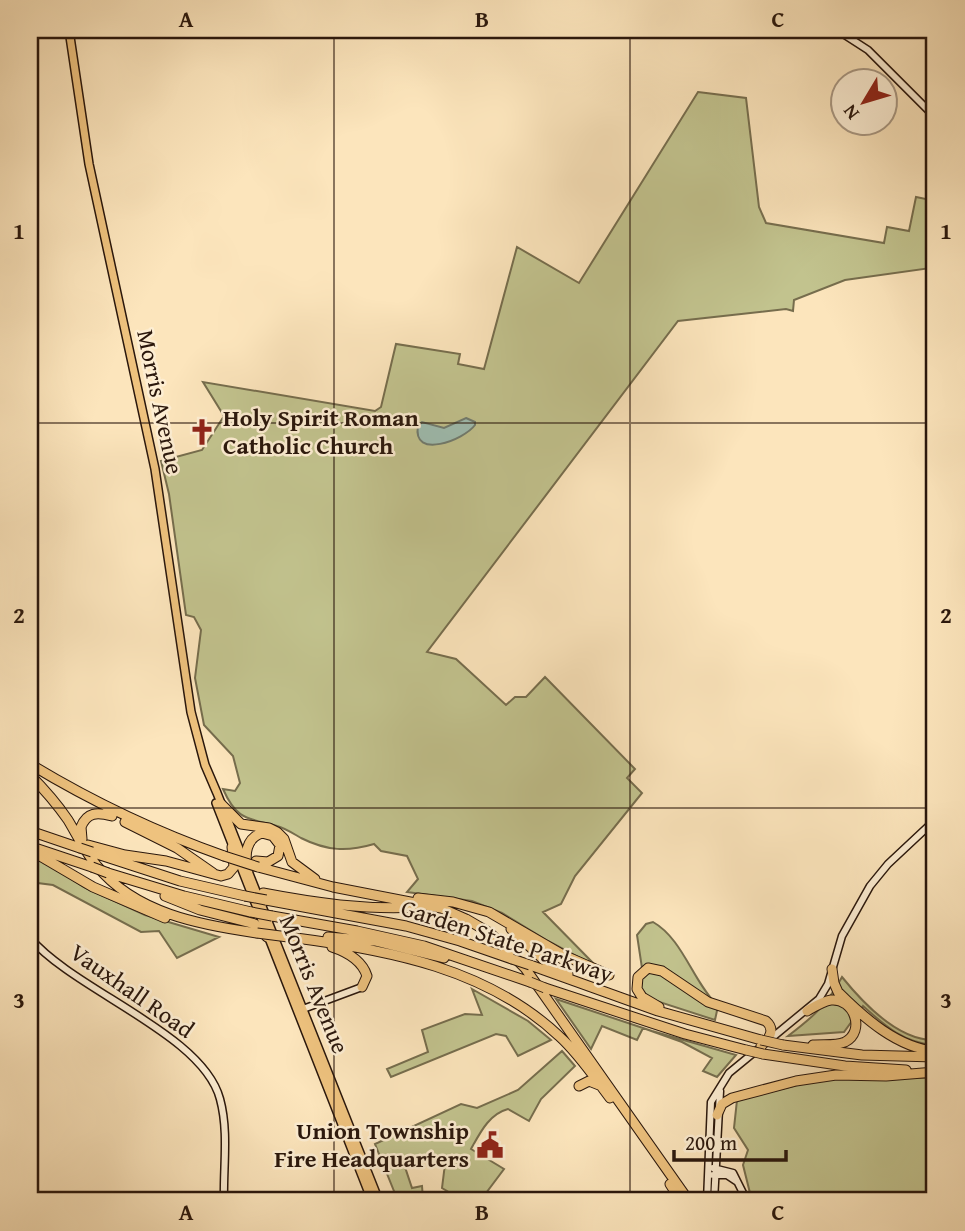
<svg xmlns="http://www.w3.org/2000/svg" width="965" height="1231" font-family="'Gentium Book Plus',serif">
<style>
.green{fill:#c2c38e;stroke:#766d4d;stroke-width:2}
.water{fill:#9fbfb3;stroke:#707c70;stroke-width:2}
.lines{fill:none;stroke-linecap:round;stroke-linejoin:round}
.secondary-casing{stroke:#2a170c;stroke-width:9}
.primary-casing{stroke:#2a170c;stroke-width:10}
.highway-casing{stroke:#2a170c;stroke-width:11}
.secondary{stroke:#fdeed3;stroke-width:6}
.primary{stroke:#eec27e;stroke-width:7}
.highway{stroke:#eec27e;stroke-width:9}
.highway-bridge-casing{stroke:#2a170c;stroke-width:11;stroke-linecap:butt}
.highway-bridge{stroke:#eec27e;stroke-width:9}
.grid{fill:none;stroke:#2a170c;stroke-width:2;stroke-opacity:0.55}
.labels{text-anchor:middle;stroke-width:5;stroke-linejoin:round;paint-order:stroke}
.street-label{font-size:24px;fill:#2a170c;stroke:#fdeed3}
.poi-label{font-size:24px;font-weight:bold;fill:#2a170c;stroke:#fdeed3;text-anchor:start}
.neatline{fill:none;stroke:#2a170c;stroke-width:2.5}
.grid-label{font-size:23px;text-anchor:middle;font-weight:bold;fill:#2a170c}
</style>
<rect width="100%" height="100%" fill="#fce5bc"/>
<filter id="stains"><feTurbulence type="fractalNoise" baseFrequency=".00286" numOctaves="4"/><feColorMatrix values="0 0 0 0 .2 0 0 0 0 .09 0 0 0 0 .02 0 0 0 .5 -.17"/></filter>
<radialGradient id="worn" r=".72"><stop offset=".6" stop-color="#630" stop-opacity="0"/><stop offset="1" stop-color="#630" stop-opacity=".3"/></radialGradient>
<path class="green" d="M698 92 746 98 759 207 766 223 884 243 887 227 909 231 916 197 926 199 931 268 845 280 794 300 793 311 786 309 678 321 427 652 456 659 506 705 515 697H526L545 677 635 769 627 778 642 793 575 876 561 904 543 912 597 967 548 941 502 913 472 901 407 892 418 879 407 856 381 851 374 844C347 852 327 851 301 838 294 834 285 828 277 826 248 818 237 821 223 789L235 791 240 783 233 756 204 725 195 678 201 630 194 617 186 615 169 494 161 461 202 450 224 416 203 382 375 411 381 407 396 344 460 354 458 364 484 369 517 247 579 283Z
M30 852 84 887 145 915 219 937 177 958 159 931 141 932 53 885 30 882Z
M653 922C683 939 693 982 718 1006L715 1020 650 999 640 988 642 968 637 935 646 924Z
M842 977C863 1003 899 1041 935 1040V1045C904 1043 885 1026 863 1006L844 1032 788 1036C813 1017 827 1005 842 977Z
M472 989 528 1021 551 1040 518 1056 506 1036 496 1034 391 1077 387 1069 428 1052 422 1030 465 1014 482 1015Z
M556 999 652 1031 736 1055 717 1077 703 1071 712 1058 682 1042 643 1028 637 1040 602 1026 591 1049Z
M562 1051 575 1066 541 1099 529 1121 508 1109C489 1114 480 1133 471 1149L504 1169 480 1201H464L442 1188 446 1156 403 1161 412 1188 422 1186 423 1199 398 1201 375 1144 461 1104 477 1108 518 1090Z
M899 1077 935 1078V1201H752L743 1165 748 1150 734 1128 737 1100 822 1079Z"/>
<path class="water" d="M466 418 475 422V425C464 440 412 460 418 426L422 422 444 428Z"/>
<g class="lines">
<defs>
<path id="secondary" d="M837 30 868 50 935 117
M30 938C75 991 203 1034 220 1099 229 1132 223 1168 224 1201
M303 1009 362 987
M768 1041 819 999 828 984 842 936 870 886 888 864 935 820
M713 1168 733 1173 747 1201
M713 1175H727L736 1181
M707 1201 711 1102 729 1073 757 1050
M714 1201 720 1091"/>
<path id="primary" d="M69 30 89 164 155 469 191 712 205 765 217 793 379 1201
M216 803 372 1201"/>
<path id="highway" d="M30 764C91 801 156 832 224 856
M30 775C44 789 57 804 68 820 77 835 85 852 97 866 135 913 200 925 257 933
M221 804 241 824 269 828 277 832 284 839 292 862 315 879
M125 822 177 848 213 873
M30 831 80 848
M82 839 81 827C87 812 97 812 112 816
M88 845 125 855 166 861 221 876 228 874 234 867 232 847
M38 849 92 867
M30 850 93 887 165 918
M94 853 180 881 245 896
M258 867 333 887 441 908 466 919 490 933 525 968 689 1201
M248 870C244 855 246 838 262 833L273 836 280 845 278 856 268 862 256 861
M108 873 184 896 251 912
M263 893C315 903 365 910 418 907
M165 896 200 910 255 924 267 937
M418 898 453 902 489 912 563 955 609 975
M266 900 406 926 460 941 512 959
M272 916 357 931 424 946 530 982
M511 929 544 960 568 974
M328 937 375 941 444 958
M296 938C389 950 488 969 559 1036 579 1054 594 1077 610 1098
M332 947C347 952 362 960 367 976L362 987
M530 965 658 1011 761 1040
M832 969 834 983 838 992C864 1018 898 1048 935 1051
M545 988 685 1034 746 1050
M659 1007 642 997 637 989 638 977 648 968 662 971 708 1002 766 1021C776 1030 769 1039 761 1046
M807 1011C814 1007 823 1001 831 1000 854 998 866 1031 845 1042 836 1046 823 1044 813 1045
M783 1045 862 1055 935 1057
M763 1054 845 1066 906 1070
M579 1086 589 1081 599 1085
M717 1115 722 1104 732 1098 796 1081 836 1075 886 1076 935 1072
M670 1184 681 1201"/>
</defs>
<use href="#secondary" class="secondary-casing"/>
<use href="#primary" class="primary-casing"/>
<use href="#highway" class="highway-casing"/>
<use href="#secondary" class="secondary"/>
<use href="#primary" class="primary"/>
<use href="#highway" class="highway"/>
<defs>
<path id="highway-bridge" d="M80 848 92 852
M224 856 258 867
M92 867 108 873
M245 896 266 900
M251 912 272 916
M257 933 296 938
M512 959 530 965
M530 982 545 988
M761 1040 783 1045
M746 1050 763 1054"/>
</defs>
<use href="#highway-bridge" class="highway-bridge-casing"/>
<use href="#highway-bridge" class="highway-bridge"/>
</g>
<path class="grid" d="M334 30V1201M630 30V1201M30 423H935M30 808H935"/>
<defs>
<symbol id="church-bare" viewBox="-9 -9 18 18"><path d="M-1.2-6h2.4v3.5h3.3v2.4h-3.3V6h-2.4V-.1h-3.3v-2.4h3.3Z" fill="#8f2418" stroke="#fdeed3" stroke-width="2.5" paint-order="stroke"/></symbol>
<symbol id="civic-bare" viewBox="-9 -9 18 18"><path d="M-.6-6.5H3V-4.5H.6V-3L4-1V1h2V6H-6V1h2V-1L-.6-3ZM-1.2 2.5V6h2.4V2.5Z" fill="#8f2418" stroke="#fdeed3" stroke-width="2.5" paint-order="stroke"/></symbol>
</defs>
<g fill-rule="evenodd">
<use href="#church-bare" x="183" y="413" width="38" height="38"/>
<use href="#civic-bare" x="471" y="1126" width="38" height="38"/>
</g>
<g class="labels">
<g class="street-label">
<text transform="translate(160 402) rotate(78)" y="8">Morris Avenue</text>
<text transform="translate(507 941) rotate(18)" y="8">Garden State Parkway</text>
<text transform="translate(314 984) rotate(68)" y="8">Morris Avenue</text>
<text transform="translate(132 991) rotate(35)" y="8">Vauxhall Road</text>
</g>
<g class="poi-label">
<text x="223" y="426">Holy Spirit Roman<tspan x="223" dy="28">Catholic Church</tspan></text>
<text x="469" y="1139" text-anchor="end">Union Township<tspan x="469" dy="28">Fire Headquarters</tspan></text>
</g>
</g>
<rect width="965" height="1231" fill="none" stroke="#fce5bc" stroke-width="77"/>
<g transform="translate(864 102) rotate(232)"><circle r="33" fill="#fdeed3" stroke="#a99883" stroke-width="2"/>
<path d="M0-5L12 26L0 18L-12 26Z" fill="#8f2418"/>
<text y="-10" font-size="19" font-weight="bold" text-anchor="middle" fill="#2a170c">N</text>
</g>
<path d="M674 1150v10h112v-10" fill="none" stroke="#2a170c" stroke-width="3.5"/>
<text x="685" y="1150" font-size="21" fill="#2a170c" stroke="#fdeed3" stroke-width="5" paint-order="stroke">200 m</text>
<rect x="38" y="38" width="888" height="1154" class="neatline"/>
<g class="grid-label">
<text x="186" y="27">A</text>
<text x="482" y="27">B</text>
<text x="778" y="27">C</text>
<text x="19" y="239">1</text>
<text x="946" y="239">1</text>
<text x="19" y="623">2</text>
<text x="946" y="623">2</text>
<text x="19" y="1008">3</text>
<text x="946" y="1008">3</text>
<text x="186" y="1220">A</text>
<text x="482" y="1220">B</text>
<text x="778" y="1220">C</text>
</g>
<rect width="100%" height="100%" filter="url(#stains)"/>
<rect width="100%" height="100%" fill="url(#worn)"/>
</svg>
